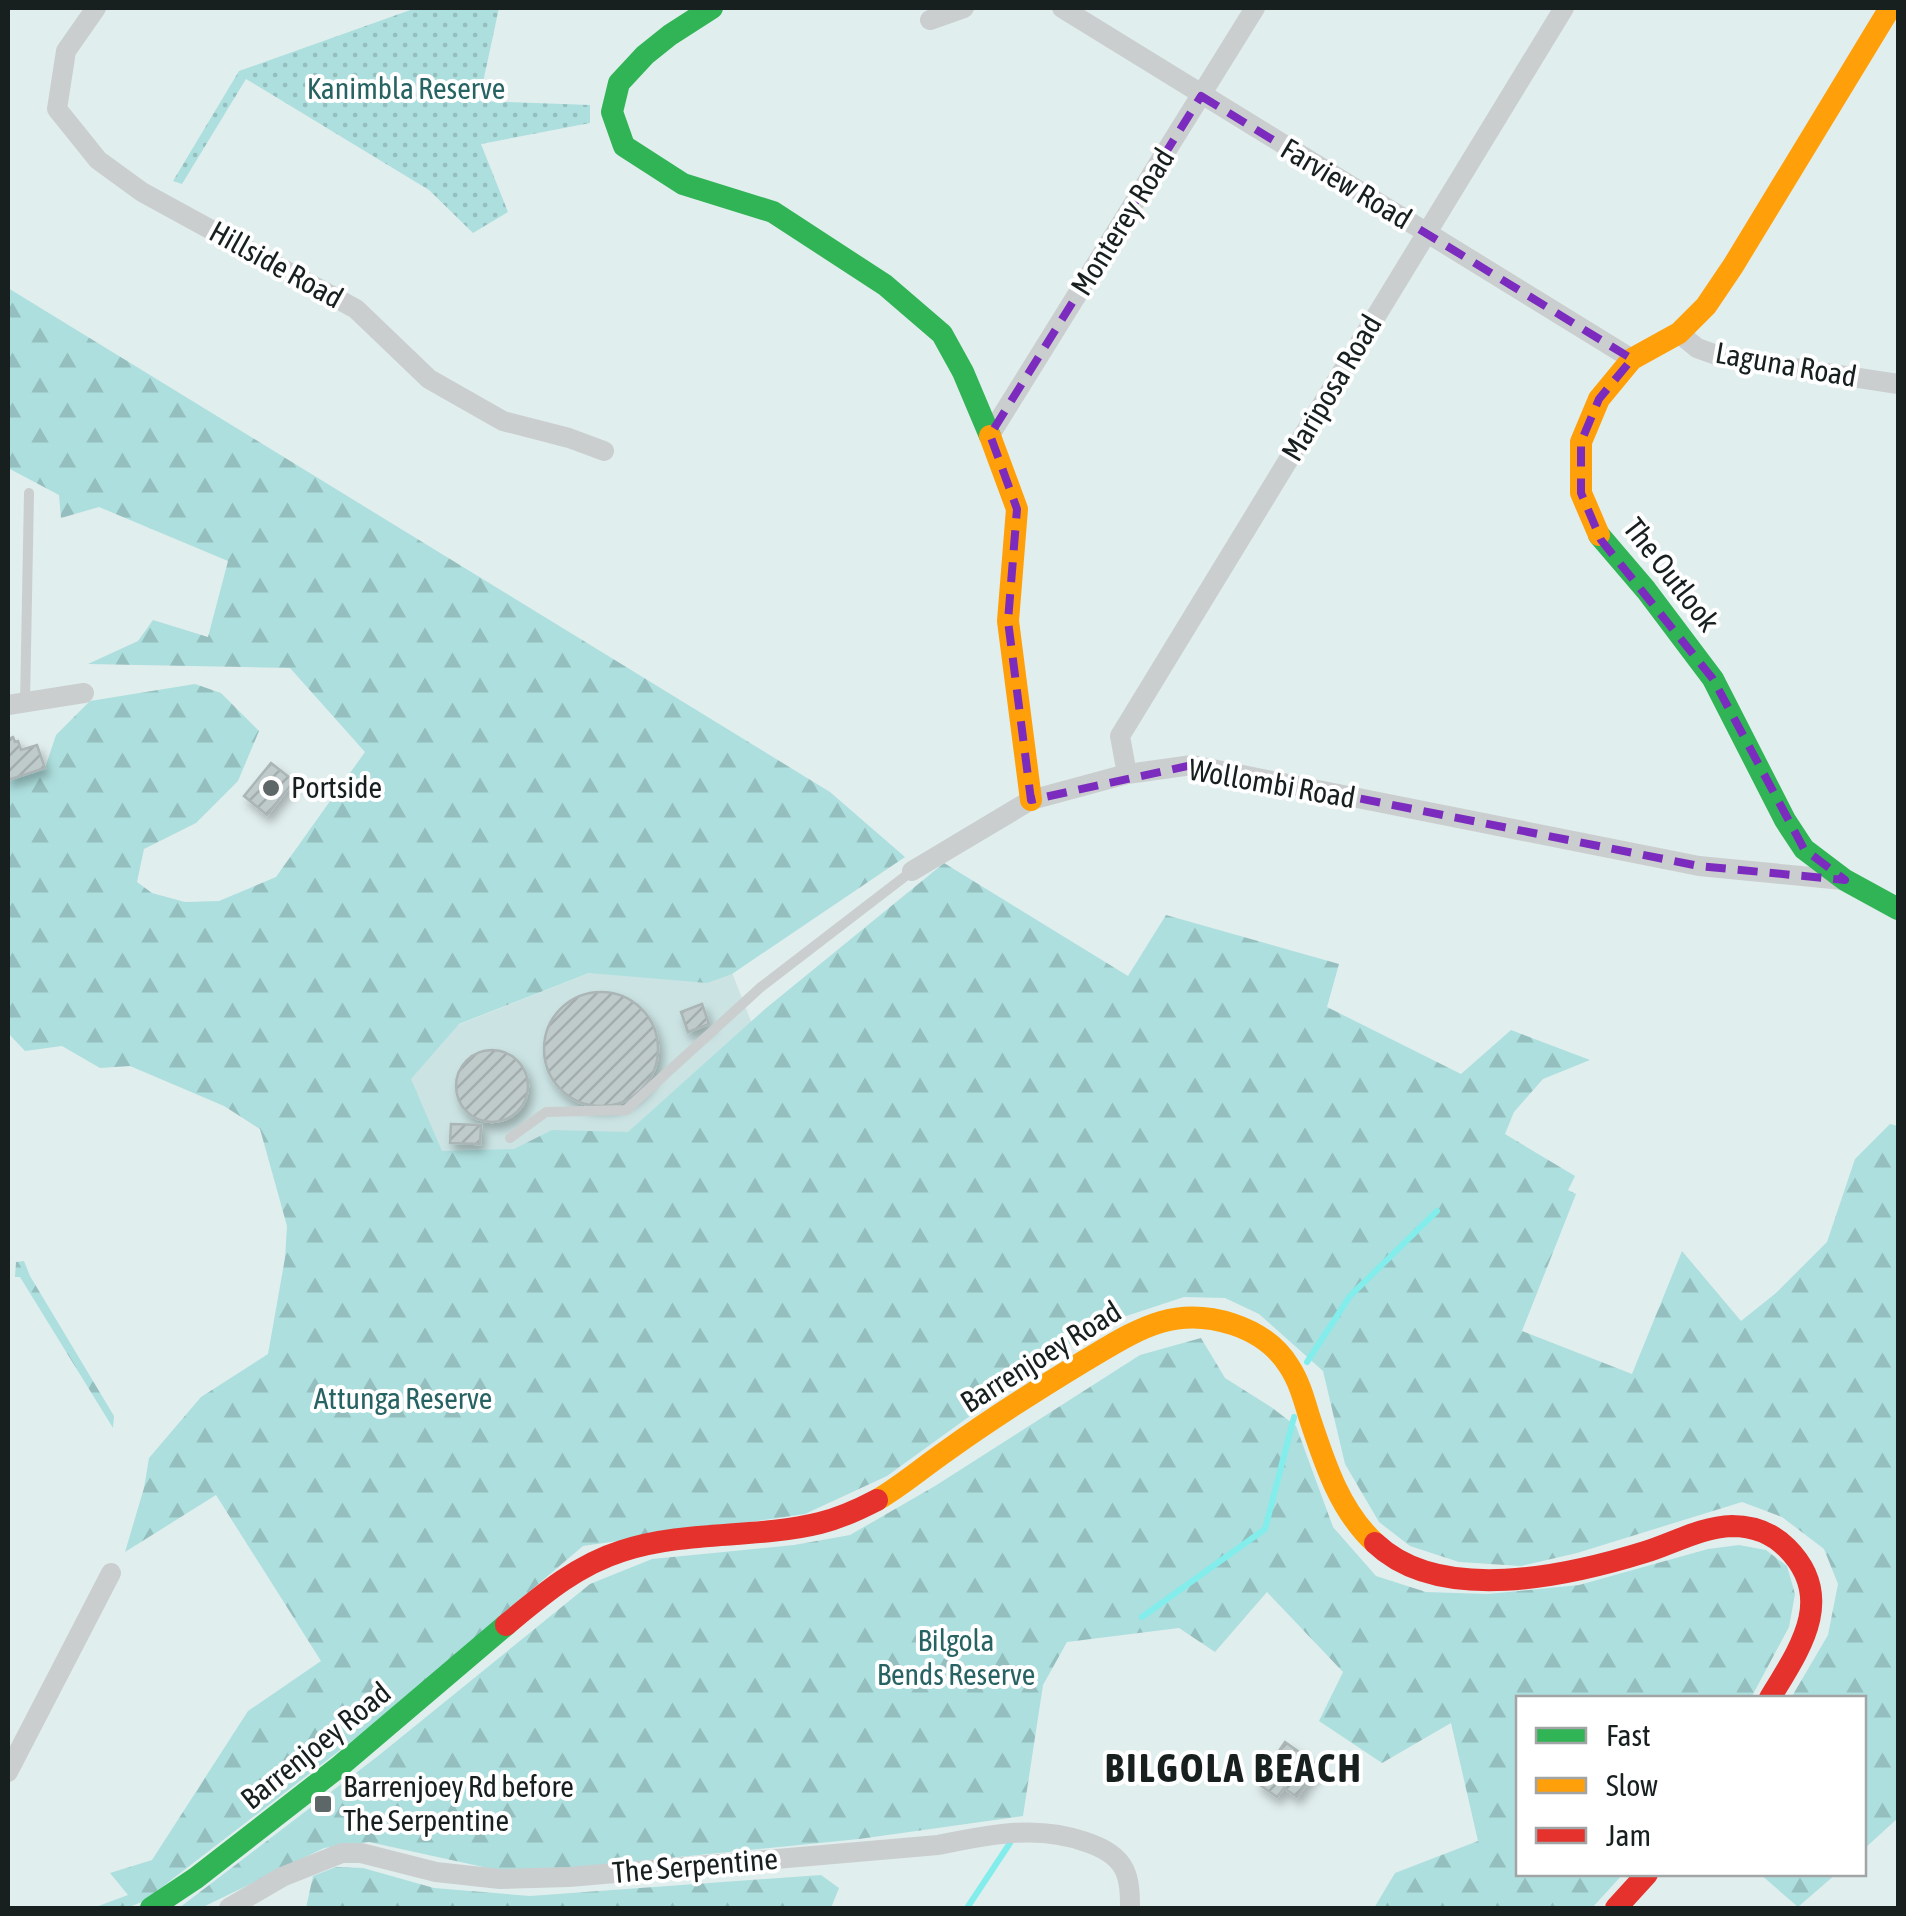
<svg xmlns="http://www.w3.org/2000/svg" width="1906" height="1916" font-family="'Asap Condensed',sans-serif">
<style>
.built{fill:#cbe3e3}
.green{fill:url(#green-dots)}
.forest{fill:url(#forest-firs)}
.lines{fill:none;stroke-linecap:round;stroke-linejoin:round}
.stream{stroke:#82edeb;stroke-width:6}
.building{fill:url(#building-hatch);stroke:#abb5b5;stroke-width:2.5;filter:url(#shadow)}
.lane{stroke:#cbcece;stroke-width:10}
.street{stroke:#cbcece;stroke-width:20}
.fast{stroke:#30b455;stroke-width:22}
.slow{stroke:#ff9f0a;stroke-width:22}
.jam{stroke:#e5322d;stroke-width:22}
.marked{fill:none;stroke:#7b2cbf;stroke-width:8;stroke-dasharray:20 12;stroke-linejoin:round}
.poi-dot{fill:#5e6767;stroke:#fff;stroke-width:4}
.labels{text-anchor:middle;stroke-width:8;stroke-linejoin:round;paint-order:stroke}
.park-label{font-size:30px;fill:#276362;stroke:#fff}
.street-label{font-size:30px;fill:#171f1f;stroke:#fff}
.poi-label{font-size:30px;fill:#171f1f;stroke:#fff;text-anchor:start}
.district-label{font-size:40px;font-weight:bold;letter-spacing:2.5px;fill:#171f1f;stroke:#fff}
</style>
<defs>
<pattern id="green-dots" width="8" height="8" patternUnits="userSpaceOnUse" patternTransform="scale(2.5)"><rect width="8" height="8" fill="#addfde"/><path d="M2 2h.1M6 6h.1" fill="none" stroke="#94bfbe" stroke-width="1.8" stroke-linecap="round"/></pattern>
<pattern id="forest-firs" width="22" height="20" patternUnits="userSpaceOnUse" patternTransform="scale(2.5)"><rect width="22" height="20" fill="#addfde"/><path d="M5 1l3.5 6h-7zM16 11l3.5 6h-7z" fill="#94bfbe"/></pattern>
<pattern id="building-hatch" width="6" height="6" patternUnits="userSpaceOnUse" patternTransform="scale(2.5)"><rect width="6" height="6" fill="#bfcaca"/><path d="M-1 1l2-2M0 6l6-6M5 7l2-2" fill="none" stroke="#a3adad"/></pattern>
<filter id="shadow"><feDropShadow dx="4" dy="7" stdDeviation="5" flood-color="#0004"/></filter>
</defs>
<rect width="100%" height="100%" fill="#e1eeee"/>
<path class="built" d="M713 924 772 1075 525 1173 416 1186 367 1061Z"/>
<path class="green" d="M416 8H499L479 101 590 105V123L481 144 508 212 473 233 429 190 246 79 182 184 173 181 239 71Z"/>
<path class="forest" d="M8 288 830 792 905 857 732 974 707 983 589 973 459 1024 411 1079 442 1151 514 1149 552 1130 628 1132 765 1009 944 863 1128 976 1166 915 1339 964 1327 1007 1461 1074 1511 1030 1590 1060 1543 1079 1514 1112 1505 1134 1575 1176 1568 1190 1576 1194 1522 1331 1632 1374 1682 1251 1741 1321 1776 1293 1827 1242 1855 1159 1890 1124 1898 1126V1818L1864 1849V1698H1791L1828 1635 1838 1584 1824 1549 1782 1517 1742 1502 1577 1553 1521 1566 1459 1562 1410 1546 1379 1522 1345 1464 1323 1371 1259 1314 1225 1298 1184 1297 1093 1327 887 1476 805 1514 583 1546 365 1731 144 1901 127 1908H93L128 1895 110 1873 152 1860 248 1711 321 1661 216 1495 125 1552 144 1488 149 1458 201 1397 268 1354 285 1258 287 1226 260 1129 224 1106 130 1066 100 1068 62 1046 25 1051 8 1033V780L45 768 56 735 90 701 195 684 221 693 259 731 238 781 196 823 144 849 137 882 152 893 185 902 219 901 276 877 365 752 290 668 88 664 138 641 153 620 208 637 228 561 99 507 61 518 59 495 8 468Z
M24 1261 30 1276 114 1416 113 1428 20 1277H15L16 1262Z
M1201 1338 1225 1378 1271 1407 1296 1426 1333 1527 1376 1576 1426 1592 1488 1594 1579 1585 1708 1549 1739 1545 1766 1550 1787 1566 1795 1594 1789 1627 1751 1698H1518V1874H1623L1592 1908H1374L1395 1873 1478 1841 1451 1723 1382 1763 1319 1721 1343 1672 1267 1592 1215 1652 1179 1628 1067 1642 1043 1685 1023 1816 859 1839 548 1870 506 1872 369 1842 324 1848 201 1908H179L378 1756 590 1584 652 1559 794 1545 850 1535 935 1486 1140 1355Z
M336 1867 363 1868 434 1888 530 1896 821 1875 839 1888 831 1908H306L313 1876Z
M1760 1874H1836L1798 1907Z"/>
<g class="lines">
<path class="stream" d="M1307 1362 1350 1296 1437 1211
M1142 1617 1265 1529 1294 1417
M967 1908 1010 1843"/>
</g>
<path class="building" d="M13 737 15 742 18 741 21 750 37 745 45 768 8 780V739Z
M271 763 294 781 267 815 244 796Z
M544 1049a57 57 0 1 1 114 0a57 57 0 1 1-114 0Z
M702 1004 709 1024 688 1032 681 1012Z
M456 1086a36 36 0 1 1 72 0a36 36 0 1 1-72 0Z
M451 1124 481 1125 480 1144 450 1143Z
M1285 1742 1319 1766 1297 1797 1284 1788 1277 1797 1257 1783Z"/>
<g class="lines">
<path class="lane" d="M25 702 29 493
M510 1138 546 1112 626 1110 761 987 912 871"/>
<path class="street" d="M96 8 66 51 57 109 98 160 142 192 356 309 429 379 503 421 569 438 604 451
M1062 8 1632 359
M930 20 964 8
M1679 333 1697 348 1722 357 1898 384
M990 435 1255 8
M8 705 84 693
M1127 774 1120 736 1564 8
M912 871 1031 800 1127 774 1192 765 1699 866 1843 880
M8 1772 111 1573
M229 1908 282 1877 342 1853H361L436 1872 500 1879 569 1877 938 1845C988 1835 1036 1824 1086 1842 1101 1847 1117 1855 1124 1869 1130 1881 1130 1896 1130 1908"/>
<path class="fast" d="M712 8 670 35 645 55 619 83 612 112 624 146 683 184 773 212 885 285 942 334 963 372 990 436
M1599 535 1646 590 1713 679 1785 820 1804 849 1845 880 1898 909
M151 1908 196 1878 340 1766 506 1625"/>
<path class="slow" d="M990 436 1017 509 1008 621 1031 800
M1599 535 1581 493V442L1599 399 1632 359 1679 333 1706 306 1733 266 1890 8
M877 1500C901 1486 922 1468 945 1452 991 1419 1038 1389 1086 1360 1110 1346 1134 1330 1161 1322 1206 1309 1264 1326 1289 1366 1299 1381 1304 1399 1309 1416 1324 1461 1339 1510 1375 1543"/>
<path class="jam" d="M1375 1543C1440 1605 1568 1576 1645 1552 1674 1543 1701 1527 1732 1526 1753 1526 1772 1533 1787 1548 1837 1598 1799 1650 1770 1698
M506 1625C542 1595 577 1565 622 1551 686 1530 755 1539 820 1523 840 1518 858 1510 877 1500
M1616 1908 1647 1874"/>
</g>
<path class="marked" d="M1201 96 1632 359 1599 399 1581 442V493L1601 540 1713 679 1804 849 1845 880 1699 866 1192 765 1031 800 1008 621 1017 509 990 435Z"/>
<g class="poi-dot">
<circle cx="271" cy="788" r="10"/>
<rect x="313" y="1794" width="20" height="20" rx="5"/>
</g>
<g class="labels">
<g class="park-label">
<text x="406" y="99">Kanimbla Reserve</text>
<text x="403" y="1409">Attunga Reserve</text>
<text x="956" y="1651">Bilgola<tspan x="956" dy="34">Bends Reserve</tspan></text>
</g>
<g class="street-label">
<text transform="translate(1346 184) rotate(31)" y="10">Farview Road</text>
<text transform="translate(1123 222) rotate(-58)" y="10">Monterey Road</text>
<text transform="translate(276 265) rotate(29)" y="10">Hillside Road</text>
<text transform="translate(1786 365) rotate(10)" y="10">Laguna Road</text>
<text transform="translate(1332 388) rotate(-59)" y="10">Mariposa Road</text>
<text transform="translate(1671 575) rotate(52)" y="10">The Outlook</text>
<text transform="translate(1272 784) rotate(10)" y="10">Wollombi Road</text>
<text transform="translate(1041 1357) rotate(-32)" y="10">Barrenjoey Road</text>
<text transform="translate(316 1746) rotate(-39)" y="10">Barrenjoey Road</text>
<text transform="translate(695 1866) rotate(-5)" y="10">The Serpentine</text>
</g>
<g class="poi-label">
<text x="291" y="798">Portside</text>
<text x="343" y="1797">Barrenjoey Rd before<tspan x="343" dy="34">The Serpentine</tspan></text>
</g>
<g class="district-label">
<text x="1234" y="1782">BILGOLA BEACH</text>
</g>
</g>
<rect width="1906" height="1916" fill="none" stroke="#171f1f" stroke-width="20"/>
<rect x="1516" y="1696" width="350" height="180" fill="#ffffff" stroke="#a2a5a5" stroke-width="2.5"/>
<rect x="1536" y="1728" width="50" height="15" fill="#30b455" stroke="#a2a5a5" stroke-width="2.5"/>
<text x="1606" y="1746" font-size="30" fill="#171f1f">Fast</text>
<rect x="1536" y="1778" width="50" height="15" fill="#ff9f0a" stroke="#a2a5a5" stroke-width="2.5"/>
<text x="1606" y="1796" font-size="30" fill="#171f1f">Slow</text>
<rect x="1536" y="1828" width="50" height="15" fill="#e5322d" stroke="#a2a5a5" stroke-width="2.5"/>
<text x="1606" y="1846" font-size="30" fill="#171f1f">Jam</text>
</svg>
